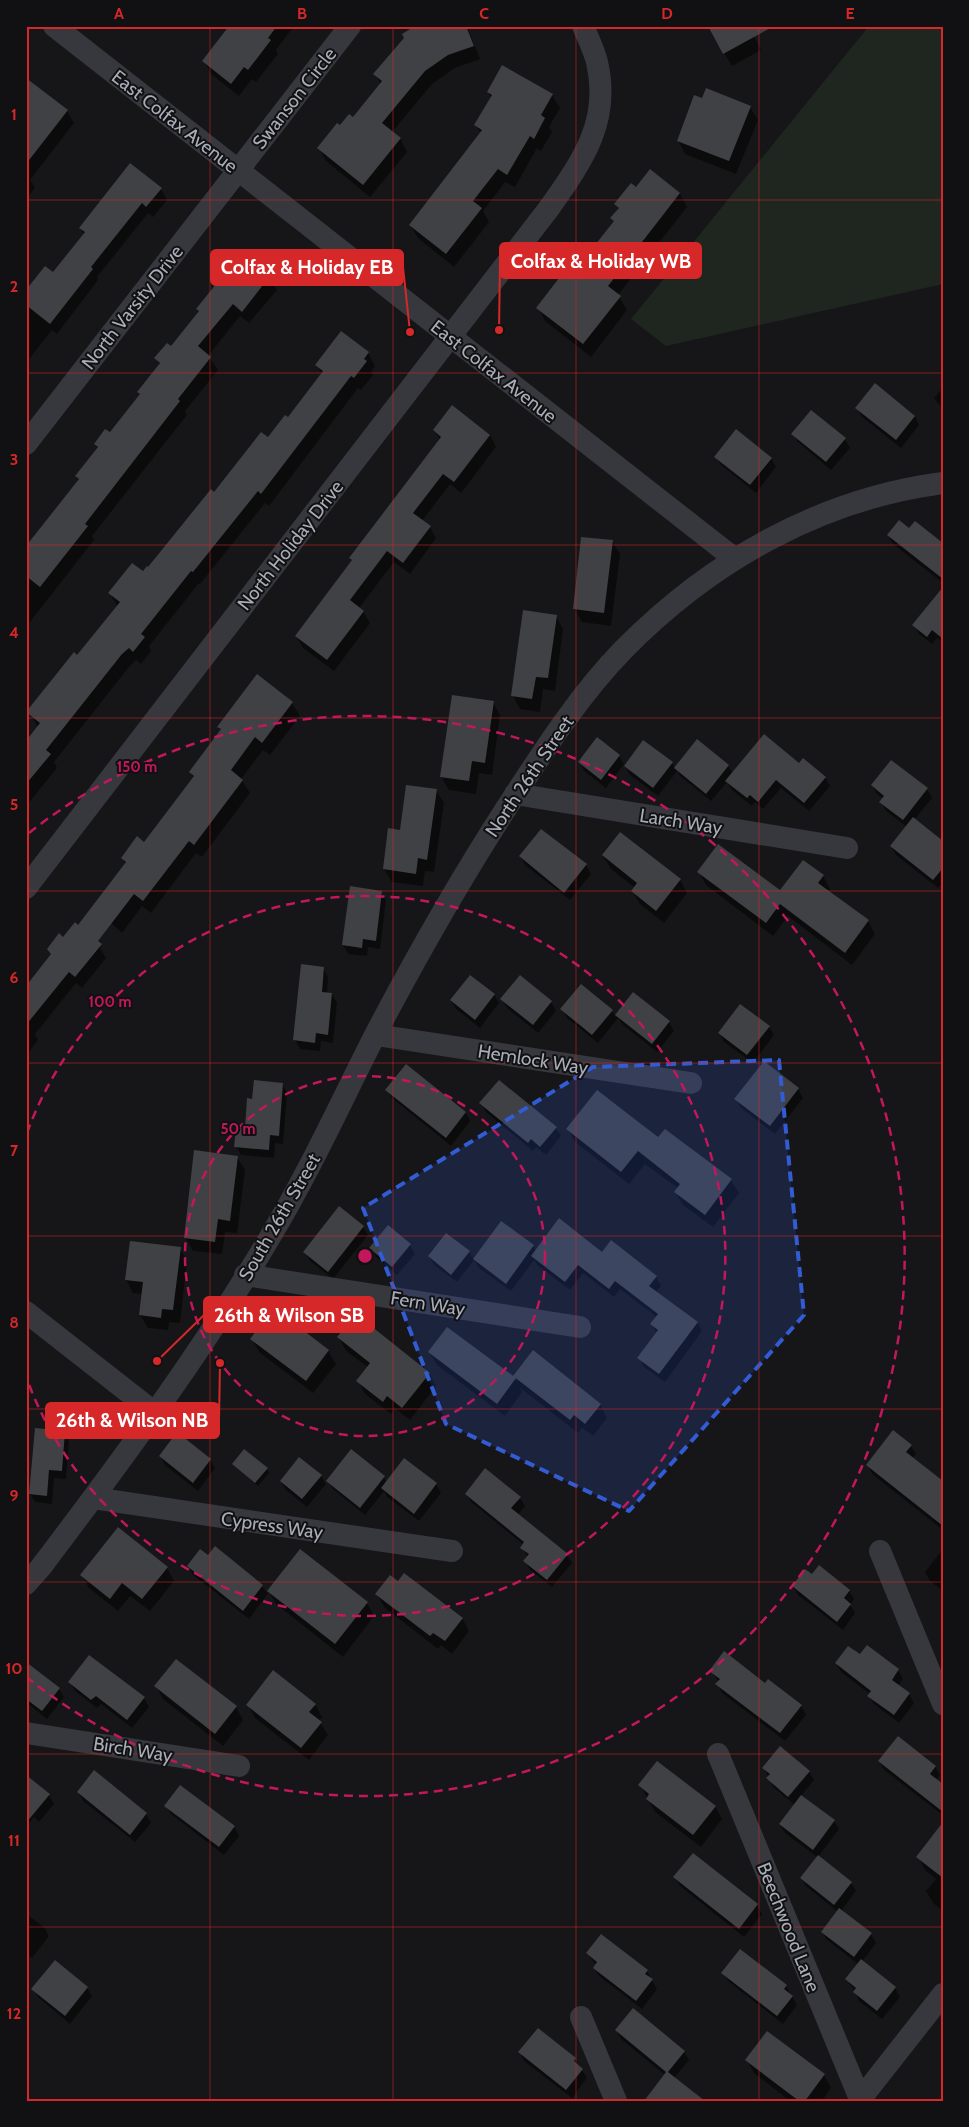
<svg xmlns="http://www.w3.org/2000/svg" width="969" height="2127" font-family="Cabin,sans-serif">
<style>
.green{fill:#1e261f}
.shadow{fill:#0007}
.building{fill:#404145}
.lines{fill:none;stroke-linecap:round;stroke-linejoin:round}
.minor{stroke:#37383d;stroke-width:22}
.marked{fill:#325cd3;fill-opacity:0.2;stroke:#325cd3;stroke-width:4;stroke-dasharray:10 6;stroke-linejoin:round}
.grid{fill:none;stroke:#d62828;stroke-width:1;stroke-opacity:0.55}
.ring{fill:none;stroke:#c2185b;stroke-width:2.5;stroke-dasharray:9 6}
.labels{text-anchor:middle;stroke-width:4;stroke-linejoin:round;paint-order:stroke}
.street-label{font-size:19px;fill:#a8adb8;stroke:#111113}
.centre{fill:#c2185b;stroke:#111113;stroke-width:2.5}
.ring-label{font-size:15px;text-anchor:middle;font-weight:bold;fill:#c2185b;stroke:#111113;stroke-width:4;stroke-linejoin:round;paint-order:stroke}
.leader{fill:none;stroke:#d62828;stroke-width:2}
.callout-dot{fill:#d62828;stroke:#111113;stroke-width:2}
.callout{fill:#d62828;stroke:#d62828;stroke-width:2}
.callout-label{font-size:20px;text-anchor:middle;font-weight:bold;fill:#fff}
.neatline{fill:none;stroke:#d62828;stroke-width:2}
.grid-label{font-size:16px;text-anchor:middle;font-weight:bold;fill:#d62828}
</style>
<rect width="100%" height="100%" fill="#161618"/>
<path class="green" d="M869 26H943V284L666 346 631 319Z"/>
<path class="shadow" d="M231 26H294L276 50 278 54 256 82 252 79 239 96 211 74 204 61Z
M418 26H467L480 59 455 68 432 84 392 132 400 138 407 152 370 197 326 161 319 148 341 127 353 118 381 85 375 74Z
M749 26 761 50 732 66 724 53Z
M26 80 67 111 74 123 30 180 35 188 26 199Z
M488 92 552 95 560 108 549 127 552 132 541 151 537 148 515 187 505 182 483 211 489 222 454 267 418 238 410 225 481 134 476 125 491 98Z
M750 107 758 120 736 174 685 154 678 140Z
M650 171 680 194 687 207 618 295 627 310 591 357 545 321 538 308 572 275 615 223 612 218 619 210 616 204 636 189Z
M161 189 167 200 153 217 148 213 97 277 98 280 57 334 52 330 26 363V292L53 274 84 235 80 228Z
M241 254 269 277 277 290 249 323 240 316 208 356 218 370 185 411 187 415 92 536 94 540 26 627V548L79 481 76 476 98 449 95 444 110 434 140 396 139 392 160 366 156 358 171 348 199 313 197 309 220 280 217 275 233 264Z
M368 353 375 366 371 371 373 375 361 390 358 388 269 506 265 503 200 584 199 583 149 646 151 651 141 664 136 660 129 667 54 762 57 768 26 806V742L38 727 28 712 78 657 118 607 109 593 148 569 214 493 288 419 322 375 317 365Z
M943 388V410L934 398Z
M857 408 915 416 919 425 901 448 862 417Z
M434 430 490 435 496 447 461 493 450 484 422 521 430 527 436 538 410 574 394 562 359 608 363 611 370 623 334 671 303 648 296 636 352 561 350 558 440 440Z
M793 434 845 439 850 448 831 470 798 442Z
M716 457 771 458 776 467 756 493 721 465Z
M909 530 943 544V583L893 544 888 535Z
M612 541 620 554 611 626 582 622 574 609Z
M943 599V642L937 638 932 644 919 634 914 625Z
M556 616 563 629 555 691 543 689 540 712 520 709 513 696Z
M493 702 500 715 492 775 479 773 476 794 449 790 441 777Z
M292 703 300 716 270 755 263 750 241 779 250 793 202 857 196 853 151 913 142 906 122 933 104 916 126 865 122 858 145 843 194 778 190 772 221 731 219 727Z
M619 756 625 766 672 763 675 768 728 766 733 774 799 764 825 777 830 786 809 811 781 788 763 809 755 802 752 806 732 790 727 782 711 801 680 776 677 771 658 796 630 775 624 764 606 788 584 771 580 762Z
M872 785 927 789 932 798 914 820 943 842V883L938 888 896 855 891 846 907 827 886 811 881 802 884 799 877 794Z
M436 790 444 803 434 872 425 871 423 886 392 882 384 869 401 832Z
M520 856 586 865 591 874 570 900 525 865Z
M603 856 680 880 687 893 664 923 640 904 632 891 635 888 611 869Z
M699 872 780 892 823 876 830 889 828 892 868 921 875 934 852 965 788 916 773 936 706 885Z
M351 888 381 892 386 900 380 949 368 947 367 956 348 954 343 945Z
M63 939 99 946 106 958 82 988 76 983 35 1034 38 1040 26 1056V988Z
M323 968 328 977 327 994H332L337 1003 333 1043 321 1041 320 1051 300 1049 295 1040Z
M520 977 551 1002 556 1011 538 1033 507 1008 502 1000Z
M633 994 669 1022 674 1031 657 1052 622 1024 618 1018 598 1043 567 1018 562 1009 612 1011 616 1017Z
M494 995 499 1003 480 1028 456 1009 451 1001Z
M769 1027 774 1035 753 1063 724 1042 719 1033Z
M406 1066 466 1113 470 1121 451 1146 392 1098 387 1090Z
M282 1084 287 1093 283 1144 275 1143 274 1158 241 1155 236 1146 246 1130 254 1100Z
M798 1089 803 1098 775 1134 741 1108 736 1099Z
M481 1103 556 1128 561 1136 546 1155 536 1147 533 1151 486 1112Z
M568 1129 658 1139 665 1130 731 1180 739 1193 713 1227 683 1205 675 1192 678 1188 645 1164 629 1184 575 1142Z
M237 1157 245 1170 237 1233 225 1232 222 1254 193 1251 186 1238Z
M501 1223 533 1246 536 1251 603 1253 656 1277 661 1286 656 1292 697 1322 702 1331 665 1382 644 1367 639 1358 657 1333 652 1325 657 1317 620 1289 614 1297 583 1273 570 1290 537 1265 534 1260 511 1291 479 1268 474 1260 457 1282 434 1265 429 1256 469 1252 474 1260Z
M363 1227 368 1235 333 1279 310 1261 305 1252Z
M410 1245 415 1254 397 1275 376 1257 371 1248Z
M180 1248 187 1261 180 1323 169 1322 168 1330 148 1328 140 1315 143 1294 133 1293 126 1280Z
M447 1329 518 1382 515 1376 600 1404 607 1418 593 1436 582 1428 578 1433 519 1387 522 1392 505 1416 437 1365 429 1352Z
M339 1338 429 1373 436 1386 410 1420 395 1408 391 1414 365 1394 358 1381 368 1367 346 1351Z
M252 1339 328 1351 336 1364 313 1393 259 1352Z
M64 1432 69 1441 66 1479 54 1478 52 1504 35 1502 30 1494Z
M911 1446 916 1454 912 1458 943 1482V1530L872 1474 868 1465Z
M160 1456 210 1460 215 1468 198 1491 165 1465Z
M404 1460 436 1484 441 1493 419 1521 387 1497 384 1491 365 1515 333 1489 328 1481 384 1477 387 1483Z
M233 1464 267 1469 269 1473 258 1486Z
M321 1476 326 1484 307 1507 286 1490 281 1481Z
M466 1494 520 1498 525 1506 518 1515 567 1555 572 1563 552 1587 530 1570 525 1561 528 1557 522 1548 524 1545 471 1502Z
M215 1548 262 1586 267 1593 300 1551 367 1603 374 1616 343 1657 276 1604 269 1592 249 1619 193 1575 188 1566 208 1557Z
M943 1549V1591L930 1581 925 1572Z
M819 1567 849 1591 854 1599 850 1605 855 1613 843 1630 798 1595 793 1587 812 1576Z
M167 1568 174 1581 150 1611 130 1596 118 1611 89 1588 82 1575Z
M398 1583 462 1618 469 1631 452 1654 441 1645 438 1649 384 1607 377 1594Z
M860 1656 898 1670 903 1679 898 1686 909 1694 914 1703 899 1723 874 1704 869 1696 870 1694 841 1672 836 1663Z
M26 1663 59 1689 64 1697 47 1719 26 1702Z
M711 1671 801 1706 806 1715 785 1741 722 1693 717 1684 719 1682Z
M70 1682 144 1698 149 1707 132 1728 101 1704 97 1708 75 1691Z
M156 1686 236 1707 243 1720 223 1746 163 1699Z
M315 1704 322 1717 319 1721 328 1735 309 1760 255 1718 248 1705Z
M879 1761 935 1766 940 1775 936 1780 943 1809 940 1813 884 1770Z
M764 1768 809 1772 814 1780 801 1796 834 1821 839 1829 818 1857 851 1883 856 1891 841 1911 871 1934 876 1943 862 1962 895 1988 900 1997 882 2019 859 2001 855 1991 846 1979 858 1964 827 1940 822 1932 838 1912 806 1886 801 1878 817 1857 785 1833 780 1825 795 1805 773 1787Z
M26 1777 49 1795 54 1804 39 1822 34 1817 26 1826Z
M640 1785 715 1806 722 1819 701 1847 655 1812Z
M78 1792 146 1814 151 1823 135 1842 83 1801Z
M166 1806 234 1827 239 1836 224 1855 171 1814Z
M943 1837V1911L934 1904 926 1891 936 1879 925 1870 918 1857Z
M693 1854 757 1905 762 1914 744 1937 680 1886 675 1878Z
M26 1914 44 1927 49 1936 32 1958 26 1954Z
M587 1953 647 1971 657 1989 642 2009 599 1976 594 1968 596 1965Z
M723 1973 786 1986 797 2005 783 2024 728 1981Z
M87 1988 92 1996 70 2024 38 1997 33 1989Z
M616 2030 684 2052 689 2060 674 2078 665 2075 621 2039Z
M520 2052 575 2059 587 2078 572 2098 524 2061Z
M747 2060 824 2075 831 2088 822 2101H790L754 2073Z"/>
<path class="building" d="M229 26H277L268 38 271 40 248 70 244 67 231 84 202 61Z
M415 26H466L474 46 448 55 425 71 382 123 401 138 363 185 317 148 337 123 340 125 349 114 353 117 382 81 373 74 404 38 402 34Z
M708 26H774L723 54Z
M502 65 553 94 541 115 545 118 534 139 530 136 507 175 498 169 473 201 482 208 446 254 409 225 482 130 474 125 492 95 487 92Z
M26 78 68 110 26 164Z
M706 88 751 106 729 161 677 141 694 95 702 98Z
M130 163 162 188 146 207 142 203 91 267 93 269 50 324 26 305V290L45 266 53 272 85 232 79 228Z
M650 169 680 193 608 286 621 296 583 344 536 308 566 269 572 273 580 264 614 221 610 218 619 208 614 204 631 183 636 187Z
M240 252 270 276 242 312 233 304 198 346 211 357 178 399 180 401 85 524 88 526 40 587 26 576V546L79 479 75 476 98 447 94 444 105 429 110 432 140 394 137 392 160 363 154 358 167 343 171 346 199 311 196 309 220 279 216 275 229 259 232 262Z
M341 331 369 352 364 359 367 361 354 378 351 376 261 494 258 491 193 572 191 571 141 634 145 637 133 652 129 648 122 654 46 750 51 754 26 784V734L29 737 40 723 26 712 74 652 77 655 120 602 108 593 132 563 143 571 147 566 148 567 211 489 214 492 261 432 268 437 285 415 288 417 323 371 315 365Z
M875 383 915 416 896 440 855 408Z
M452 405 490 435 454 482 443 474 413 513 431 526 403 563 387 551 350 600 364 611 327 660 295 636 352 560 349 558 441 437 433 430Z
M811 410 846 438 826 462 791 434Z
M736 429 772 458 750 485 714 457Z
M899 520 909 528 915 521 943 543V579L887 535Z
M581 537 613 540 604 613 573 609Z
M943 587V639L932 630 927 637 912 625Z
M523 610 557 615 548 678 536 677 532 699 511 696Z
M257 674 293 702 262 743 255 737 231 770 243 780 194 845 189 841 143 901 134 894 98 941 102 944 75 977 69 972 26 1025V986L51 954 47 949 59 933 63 937 75 922 78 925 126 862 121 858 137 836 144 842 194 776 189 772 221 729 217 727Z
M452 695 494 701 485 763 472 761 469 781 440 777Z
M764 734 799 763 803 758 826 777 804 803 776 780 758 802 750 795 747 798 725 781Z
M597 737 620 755 601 780 578 762Z
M697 739 729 765 706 794 674 768Z
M643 740 673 762 653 788 624 766Z
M891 760 928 788 903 820 879 802 884 796 871 785Z
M406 785 437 789 427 860 418 858 416 874 383 869 388 828 400 830Z
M913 817 943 841V868L933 880 890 846Z
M541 829 587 864 564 893 519 856Z
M620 832 681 879 656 911 631 891 637 883 602 855Z
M718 844 780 890 803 860 824 875 818 883 869 920 845 953 780 904 766 923 697 872Z
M350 886 382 891 376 941 363 939 362 948 342 945Z
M301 964 324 967 322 992 332 993 328 1035 316 1033 315 1043 293 1040Z
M470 975 495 994 475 1020 450 1000Z
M520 975 552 1001 533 1025 500 999Z
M581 984 613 1010 592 1035 560 1009Z
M633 992 670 1021 652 1044 615 1015Z
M740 1004 770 1026 747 1055 718 1033Z
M764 1061 799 1088 770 1126 734 1099Z
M406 1064 466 1112 446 1138 385 1090Z
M254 1080 283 1083 279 1136 270 1135 269 1150 234 1147 236 1128H245L247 1098 252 1099Z
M499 1080 557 1127 540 1147 531 1139 528 1143 479 1103Z
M597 1090 658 1137 665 1129 732 1179 705 1215 674 1192 680 1184 638 1151 621 1172 566 1129Z
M194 1150 238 1156 230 1221 218 1219 215 1242 184 1238Z
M339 1206 364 1226 328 1272 303 1252Z
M559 1218 602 1252 611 1240 657 1276 649 1286 698 1322 659 1374 637 1358 658 1330 650 1324 658 1314 615 1281 609 1289 578 1265 565 1282 531 1256Z
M501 1221 534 1245 506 1284 473 1259Z
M388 1225 411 1244 392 1267 369 1248Z
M446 1233 470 1251 451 1275 428 1256Z
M130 1241 181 1247 173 1310 162 1309 161 1318 139 1315 143 1282 125 1280Z
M274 1308 329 1350 306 1381 250 1339Z
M356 1314 430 1373 402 1408 387 1396 383 1402 356 1381 370 1363 337 1337Z
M447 1327 516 1378 497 1404 428 1352Z
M533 1350 601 1404 585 1424 574 1415 570 1420 513 1376Z
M35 1428 65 1431 62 1471 49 1470 47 1496 29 1494Z
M893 1430 912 1445 906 1452 943 1481V1526L866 1465Z
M177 1432 211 1459 193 1483 159 1456Z
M244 1449 268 1468 255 1483 232 1464Z
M351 1449 385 1476 360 1508 326 1481Z
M299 1457 322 1475 302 1499 280 1481Z
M404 1458 437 1483 414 1514 381 1488Z
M485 1468 521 1497 511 1508 568 1554 547 1580 523 1561 529 1554 520 1548 524 1542 465 1494Z
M118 1527 168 1567 142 1599 122 1583 110 1599 80 1575Z
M215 1546 263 1585 243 1611 187 1566 200 1549 208 1555Z
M300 1549 368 1602 335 1644 267 1591Z
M819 1565 850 1590 844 1598 851 1604 837 1622 792 1586 805 1569 812 1574Z
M404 1573 463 1618 445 1641 433 1633 430 1636 375 1594 390 1575 398 1581Z
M867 1645 899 1669 892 1680 910 1693 894 1715 867 1696 871 1691 835 1663 848 1646 860 1654Z
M724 1651 765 1683 768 1679 802 1705 780 1733 715 1684 720 1679 709 1671Z
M89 1655 145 1697 127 1720 96 1696 91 1700 68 1682Z
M176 1659 237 1706 215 1734 154 1686Z
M26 1662 60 1688 42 1711 26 1699Z
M273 1670 316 1704 309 1712 322 1722 301 1748 246 1705Z
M898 1736 936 1766 930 1774 943 1784V1812L878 1761Z
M780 1746 810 1771 788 1797 766 1778 770 1774 762 1768Z
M657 1761 716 1806 693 1835 646 1799 649 1794 638 1785Z
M94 1770 147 1813 130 1835 77 1792Z
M26 1775 50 1794 26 1823Z
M180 1785 235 1826 219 1847 164 1806Z
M801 1795 835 1820 813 1850 779 1824Z
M943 1822V1878L916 1857Z
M693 1853 758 1904 739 1929 673 1877Z
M818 1855 852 1882 834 1905 800 1878Z
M839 1908 872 1933 854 1957 821 1932Z
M601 1934 648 1970 645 1974 653 1979 636 2001 593 1968 597 1962 586 1953Z
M740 1949 787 1985 784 1989 793 1996 777 2016 721 1973Z
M861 1959 896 1987 877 2011 853 1992 856 1988 845 1979Z
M55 1960 88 1987 65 2016 31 1989Z
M633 2008 685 2051 668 2072 705 2101H644L666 2072 615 2030Z
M538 2028 576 2058 574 2061 583 2069 566 2090 518 2052Z
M767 2031 825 2074 805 2101H799L745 2060Z"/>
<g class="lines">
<path class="minor" d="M54 26 735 559
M26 444 350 26
M515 794 847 848
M26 888 550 207C582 161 611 122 597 62 594 50 588 38 583 26
M376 1035 691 1083
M245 1275 580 1327
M26 1312 155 1413
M93 1498 452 1551
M880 1551 943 1704
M26 1584 41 1567C122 1460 202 1352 270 1237 309 1172 341 1102 375 1035 416 957 459 881 507 807 542 753 579 695 624 649 711 561 820 499 943 483
M26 1733 239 1766
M718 1754 860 2099
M581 2017 616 2101
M859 2101 943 1994"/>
</g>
<path class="marked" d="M779 1060 804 1315 629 1511 446 1424 363 1208 593 1067Z"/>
<path class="grid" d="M210 26V2101M393 26V2101M576 26V2101M759 26V2101M26 200H943M26 373H943M26 545H943M26 718H943M26 891H943M26 1063H943M26 1236H943M26 1409H943M26 1582H943M26 1754H943M26 1927H943"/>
<g class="ring">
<circle cx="365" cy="1256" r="180"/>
<path d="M27 1133A360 360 0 1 1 27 1379"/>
<path d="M29 833A540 540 0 1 1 29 1679"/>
</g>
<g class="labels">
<g class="street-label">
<text transform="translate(294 98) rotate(-52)" y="7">Swanson Circle</text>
<text transform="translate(175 121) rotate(38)" y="7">East Colfax Avenue</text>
<text transform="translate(132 307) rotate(-52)" y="7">North Varsity Drive</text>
<text transform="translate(494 371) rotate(38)" y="7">East Colfax Avenue</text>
<text transform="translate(290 545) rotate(-52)" y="7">North Holiday Drive</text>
<text transform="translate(529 776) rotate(-56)" y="7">North 26th Street</text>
<text transform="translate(681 821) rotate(9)" y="7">Larch Way</text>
<text transform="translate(533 1059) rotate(9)" y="7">Hemlock Way</text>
<text transform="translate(279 1217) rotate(-60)" y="7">South 26th Street</text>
<text transform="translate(428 1303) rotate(9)" y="7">Fern Way</text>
<text transform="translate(272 1525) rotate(8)" y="7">Cypress Way</text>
<text transform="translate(133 1749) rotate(9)" y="7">Birch Way</text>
<text transform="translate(789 1927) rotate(68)" y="7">Beechwood Lane</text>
</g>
</g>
<circle cx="365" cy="1256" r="8" class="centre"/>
<g class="ring-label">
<text x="137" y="772">150 m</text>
<text x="110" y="1007">100 m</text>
<text x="238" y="1134">50 m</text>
</g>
<path class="leader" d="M499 330L500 261M410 332L403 267M157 1361L204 1315M220 1363L219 1420"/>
<g class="callout-dot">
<circle cx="499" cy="330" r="5"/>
<circle cx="410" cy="332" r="5"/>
<circle cx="157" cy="1361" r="5"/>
<circle cx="220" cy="1363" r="5"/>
</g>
<g class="callout">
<rect x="500" y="243" width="201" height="35" rx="5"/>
<rect x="211" y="250" width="192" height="35" rx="5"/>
<rect x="204" y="1297" width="170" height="35" rx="5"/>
<rect x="46" y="1403" width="173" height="35" rx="5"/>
</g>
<g class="callout-label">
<text x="601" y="268">Colfax &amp; Holiday WB</text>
<text x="307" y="274">Colfax &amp; Holiday EB</text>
<text x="289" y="1322">26th &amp; Wilson SB</text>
<text x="132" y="1427">26th &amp; Wilson NB</text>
</g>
<rect width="969" height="2127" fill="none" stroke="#111113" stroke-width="55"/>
<rect x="28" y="28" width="914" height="2072" class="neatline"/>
<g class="grid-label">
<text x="119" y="19">A</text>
<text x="302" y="19">B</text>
<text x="484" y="19">C</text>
<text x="667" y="19">D</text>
<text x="850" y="19">E</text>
<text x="14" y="120">1</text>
<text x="14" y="292">2</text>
<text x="14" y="465">3</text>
<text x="14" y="638">4</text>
<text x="14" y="810">5</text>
<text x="14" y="983">6</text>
<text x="14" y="1156">7</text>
<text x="14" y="1328">8</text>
<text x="14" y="1501">9</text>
<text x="14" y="1674">10</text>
<text x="14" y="1846">11</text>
<text x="14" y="2019">12</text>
</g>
</svg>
